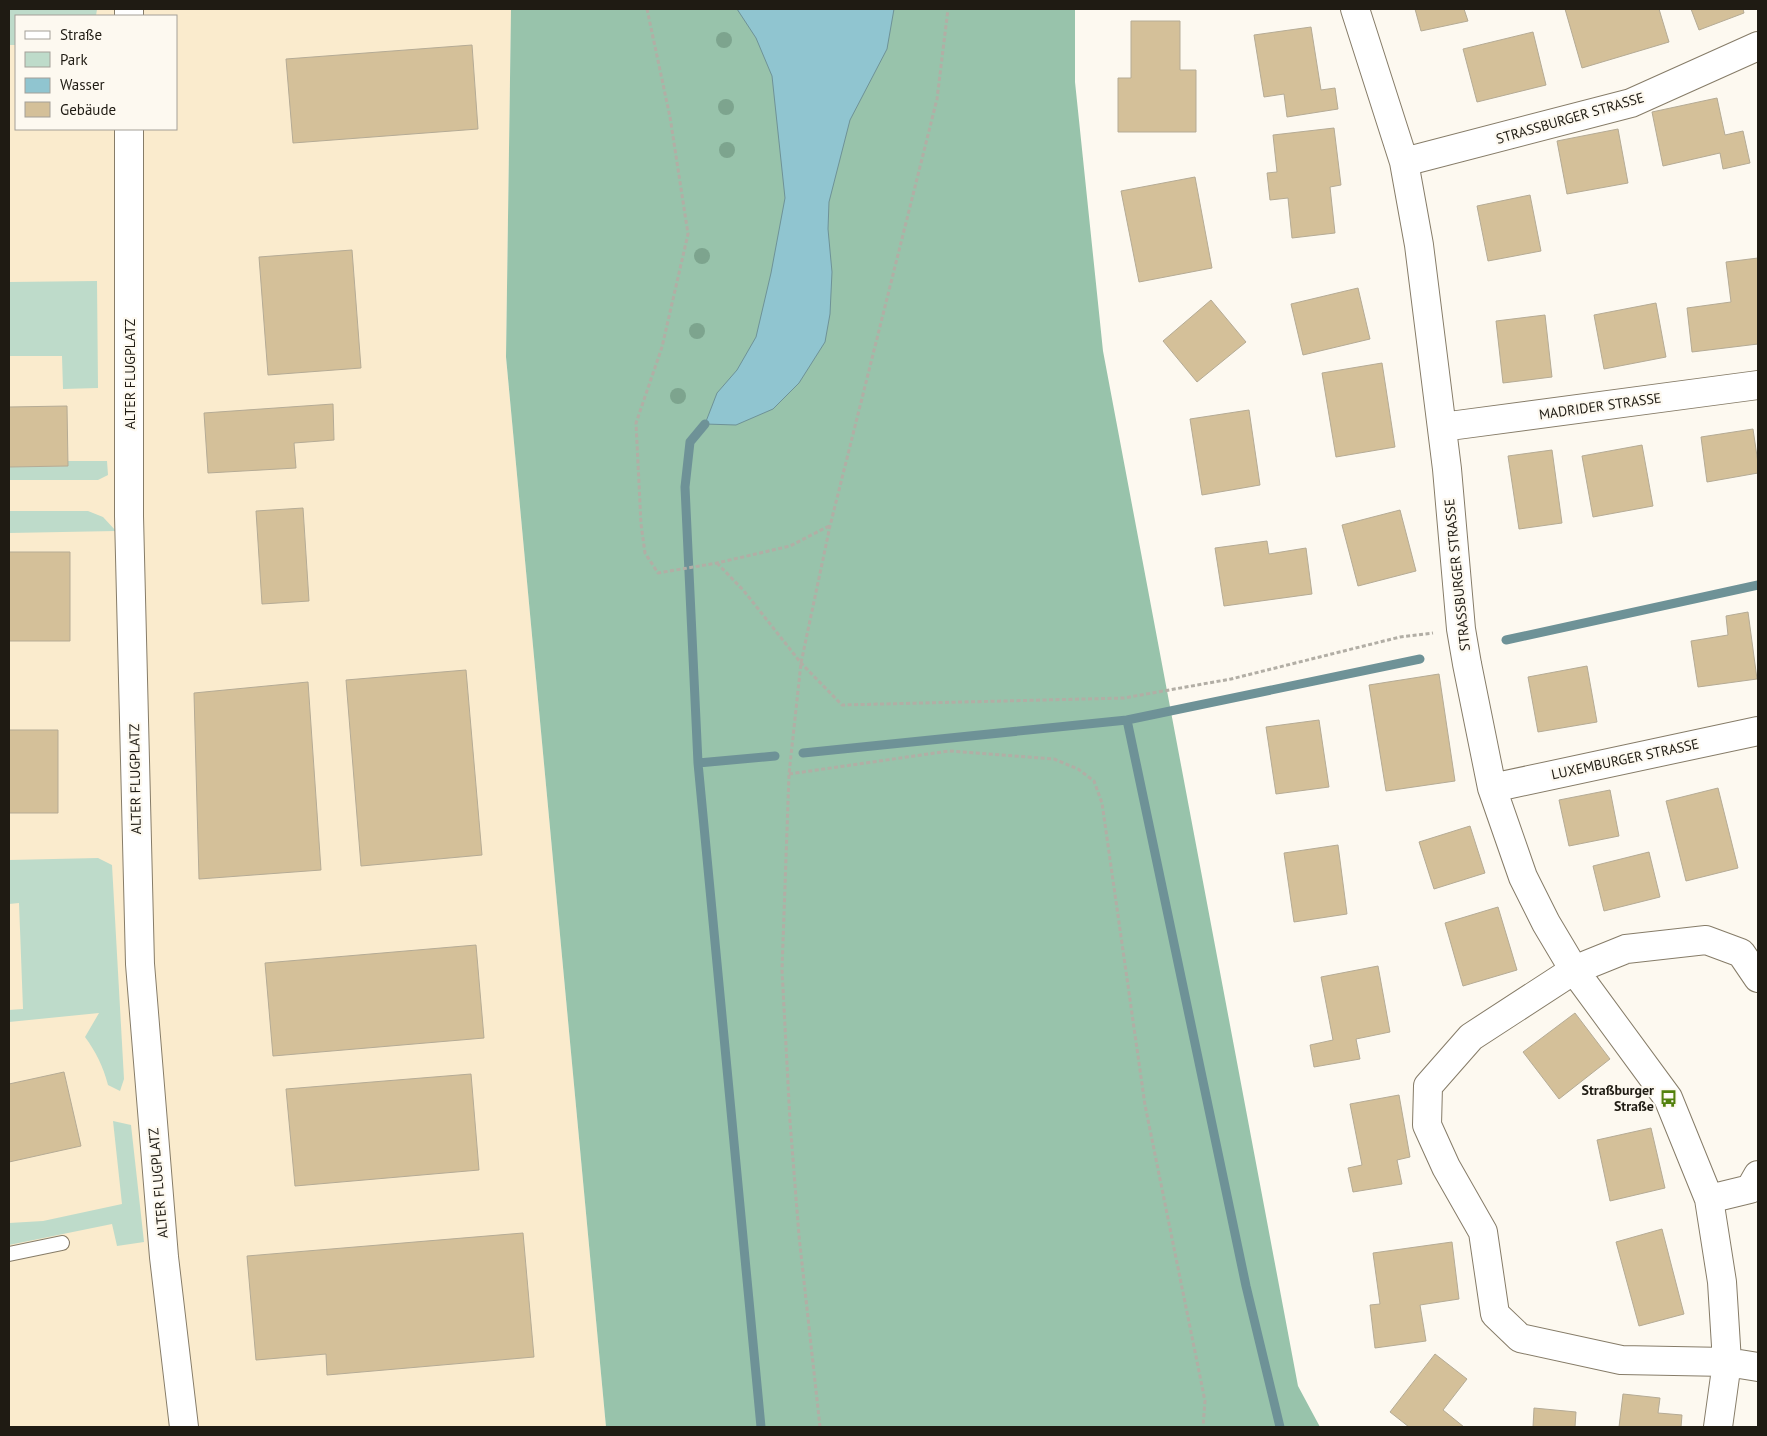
<svg xmlns="http://www.w3.org/2000/svg" width="1767" height="1436" font-family="'PT Sans',sans-serif">
<style>
.built{fill:#faebcd;fill-rule:evenodd}
.green{fill:#bedbca}
.forest{fill:#98c3ab}
.water{fill:#90c5d0;stroke:#6e9297}
.lines{fill:none;stroke-linecap:round;stroke-linejoin:round}
.stream{stroke:#6e9297;stroke-width:9}
.building{fill:#d4c099;stroke:#b5ab95}
.service-casing{stroke:#867c68;stroke-width:16}
.minor-casing{stroke:#867c68;stroke-width:30}
.path{stroke:#b2aea5;stroke-width:3;stroke-dasharray:4 2.5;stroke-linecap:butt}
.service{stroke:#fff;stroke-width:14}
.minor{stroke:#fff;stroke-width:28}
.tree{fill:#7da48e}
.labels{text-anchor:middle;stroke-width:4.5;stroke-linejoin:round;paint-order:stroke}
.street-label{font-size:14px;fill:#1f1b13;stroke:#fdf9f0}
.poi-label{font-size:14px;font-weight:bold;fill:#1f1b13;stroke:#fdf9f0;text-anchor:end}
</style>
<rect width="100%" height="100%" fill="#fdf9f0"/>
<path class="built" d="M9 9H511L506 357 606 1427H9ZM16 16H176V129H16Z"/>
<path class="green" d="M9 9H97L96 16H16V45H9Z
M97 281 98 388 63 389 62 356H9V282Z
M68 461H107L108 475 98 480H9V467L68 466Z
M9 511H88L103 517 116 531 9 533Z
M98 858 112 865 124 1079 120 1091 108 1085C103 1066 96 1052 85 1037L99 1013 9 1022V1010L23 1009 19 903 9 904V860Z
M113 1121 131 1125 144 1242 117 1246 112 1224 9 1245V1223L43 1221 122 1204Z"/>
<path class="forest" d="M511 9H1075V82L1103 351 1298 1386 1320 1427H606L506 357Z"/>
<path class="water" d="M737 9H894L887 49 850 120 829 202 828 229 832 272 830 314 825 342 799 383 773 409 736 425 705 424 717 393 737 370 756 337 771 273 785 198 772 76 756 38Z"/>
<g class="lines">
<path class="stream" d="M705 424 690 442 685 487 698 763 761 1427
M1506 640 1758 585
M1127 720 1246 1286 1280 1427
M803 753 1127 720 1420 659
M698 763 775 756"/>
</g>
<path class="building" d="M1415 9H1464L1468 21 1421 31Z
M1565 9H1659L1669 42 1582 68Z
M1691 9H1743L1744 13 1699 30Z
M1131 21H1180V70H1196V132H1118V78H1131Z
M1311 27 1321 90 1335 88 1338 109 1287 117 1284 94 1264 97 1254 35Z
M1533 32 1546 85 1477 102 1463 49Z
M472 45 478 129 293 143 286 59Z
M1717 98 1725 135 1743 131 1750 163 1723 169 1720 153 1663 166 1652 112Z
M1334 128 1341 185 1330 187 1335 233 1292 238 1288 198 1270 200 1267 173 1277 172 1273 135Z
M1618 129 1628 183 1567 194 1557 141Z
M1195 177 1212 268 1139 282 1121 191Z
M1530 195 1541 251 1488 261 1477 206Z
M352 250 361 368 268 375 259 257Z
M1758 258V344L1692 352 1687 308 1731 302 1726 262Z
M1358 288 1370 339 1303 355 1291 304Z
M1211 300 1246 342 1197 382 1163 341Z
M1656 303 1666 357 1604 369 1594 315Z
M1545 315 1552 377 1503 383 1496 321Z
M1382 363 1395 447 1336 457 1322 373Z
M333 404 334 440 294 443 296 468 208 473 204 413Z
M67 406 68 466 9 467V407Z
M1249 410 1260 485 1202 495 1190 419Z
M1753 429 1758 463V473L1707 482 1701 437Z
M1642 445 1653 506 1593 517 1582 456Z
M1552 450 1562 523 1519 529 1508 456Z
M303 508 309 601 262 604 256 511Z
M1400 510 1416 571 1358 586 1342 525Z
M1267 541 1269 554 1306 548 1312 594 1224 606 1215 548Z
M9 552H70V641H9Z
M1748 612 1757 679 1698 687 1691 641 1728 635 1726 616Z
M1587 666 1597 722 1538 732 1528 677Z
M466 670 482 855 361 866 346 680Z
M1439 674 1455 781 1386 791 1369 685Z
M308 682 321 870 199 879 194 693Z
M1319 720 1329 787 1276 794 1266 727Z
M9 730H58V813H9Z
M1718 788 1738 868 1686 881 1666 801Z
M1610 790 1619 836 1569 846 1559 800Z
M1470 826 1485 873 1434 889 1419 842Z
M1338 845 1347 914 1294 922 1284 853Z
M1649 852 1660 897 1604 911 1593 866Z
M1498 907 1517 970 1463 986 1445 923Z
M476 945 484 1038 273 1056 265 963Z
M1378 966 1390 1032 1356 1039 1360 1059 1314 1067 1310 1045 1333 1040 1321 977Z
M1575 1013 1610 1059 1559 1099 1523 1052Z
M64 1072 81 1146 9 1162V1084Z
M471 1074 479 1170 295 1186 286 1089Z
M1399 1095 1410 1157 1397 1160 1402 1184 1353 1192 1348 1168 1362 1165 1350 1104Z
M1651 1128 1665 1188 1610 1201 1597 1140Z
M1662 1229 1684 1314 1639 1326 1616 1242Z
M523 1233 534 1357 327 1375 326 1354 256 1360 247 1256Z
M1452 1242 1459 1299 1420 1305 1426 1341 1375 1348 1370 1305 1380 1304 1373 1253Z
M1435 1354 1467 1379 1443 1410 1464 1427H1409L1390 1412Z
M1623 1394 1660 1398 1658 1413 1682 1415 1681 1427H1619Z
M1534 1408 1576 1412 1575 1427H1533Z"/>
<g class="lines">
<defs>
<path id="service" d="M9 1254 62 1243"/>
<path id="minor" d="M129 9V16
M1355 9 1404 162 1419 245 1447 469 1461 629 1467 664 1492 788 1523 877 1546 923 1574 970 1668 1098 1709 1199 1722 1282 1727 1362 1718 1427
M129 129V516L140 964 164 1257 184 1427
M1404 162 1631 103 1758 46
M1442 427 1758 385
M1492 788 1758 731
M1758 978 1741 953 1706 940 1626 949 1574 970 1471 1037 1428 1086 1427 1125 1446 1167 1483 1232 1495 1314 1520 1338 1621 1360 1727 1362 1758 1367
M1709 1199 1750 1189 1758 1175"/>
</defs>
<use href="#service" class="service-casing"/>
<use href="#minor" class="minor-casing"/>
<path class="path" d="M647 9 670 117 688 234 662 347 636 423 641 524 645 553 658 573 717 563 790 546 829 526
M717 563 744 591 801 663 842 705 1124 698 1231 679 1400 637 1433 633
M789 774 949 751 1054 759 1078 769 1094 781 1102 803 1145 1105 1205 1401 1203 1427
M820 1427 799 1236 790 1121 782 970 789 774 801 663 830 526 937 99 948 9"/>
<use href="#service" class="service"/>
<use href="#minor" class="minor"/>
</g>
<g class="tree">
<circle cx="724" cy="40" r="8"/>
<circle cx="726" cy="107" r="8"/>
<circle cx="727" cy="150" r="8"/>
<circle cx="702" cy="256" r="8"/>
<circle cx="697" cy="331" r="8"/>
<circle cx="678" cy="396" r="8"/>
</g>
<defs>
<symbol id="bus-bare" viewBox="-9 -9 18 18"><path d="M-5-6H5V4H4V6H2V4H-2V6H-4V4H-5ZM-3.5-4V0h7V-4ZM-3.5 1.2v1.5H-2V1.2ZM2 1.2v1.5H3.5V1.2Z" fill="#53810d" stroke="#fdf9f0" stroke-width="2.5" paint-order="stroke"/></symbol>
</defs>
<g fill-rule="evenodd">
<use href="#bus-bare" x="1656" y="1086" width="25" height="25"/>
</g>
<g class="labels">
<g class="street-label">
<text transform="translate(1570 118) rotate(-16)" y="5">STRASSBURGER STRASSE</text>
<text transform="translate(130 374) rotate(-90)" y="5">ALTER FLUGPLATZ</text>
<text transform="translate(1600 406) rotate(-8)" y="5">MADRIDER STRASSE</text>
<text transform="translate(1457 575) rotate(-96)" y="5">STRASSBURGER STRASSE</text>
<text transform="translate(1625 759) rotate(-12)" y="5">LUXEMBURGER STRASSE</text>
<text transform="translate(135 779) rotate(-91)" y="5">ALTER FLUGPLATZ</text>
<text transform="translate(158 1183) rotate(-95)" y="5">ALTER FLUGPLATZ</text>
</g>
<g class="poi-label">
<text x="1654" y="1095">Straßburger<tspan x="1654" dy="16">Straße</tspan></text>
</g>
</g>
<rect width="1767" height="1436" fill="none" stroke="#1f1b13" stroke-width="20"/>
<rect x="15" y="15" width="162" height="115" fill="#fdf9f0" stroke="#a4a098"/>
<rect x="25" y="31" width="25" height="8" fill="#ffffff" stroke="#a4a098"/>
<text x="60" y="40" font-size="15" fill="#1f1b13">Straße</text>
<rect x="25" y="52" width="25" height="15" fill="#bedbca" stroke="#a4a098"/>
<text x="60" y="65" font-size="15" fill="#1f1b13">Park</text>
<rect x="25" y="78" width="25" height="15" fill="#90c5d0" stroke="#a4a098"/>
<text x="60" y="90" font-size="15" fill="#1f1b13">Wasser</text>
<rect x="25" y="102" width="25" height="15" fill="#d4c099" stroke="#a4a098"/>
<text x="60" y="115" font-size="15" fill="#1f1b13">Gebäude</text>
</svg>
